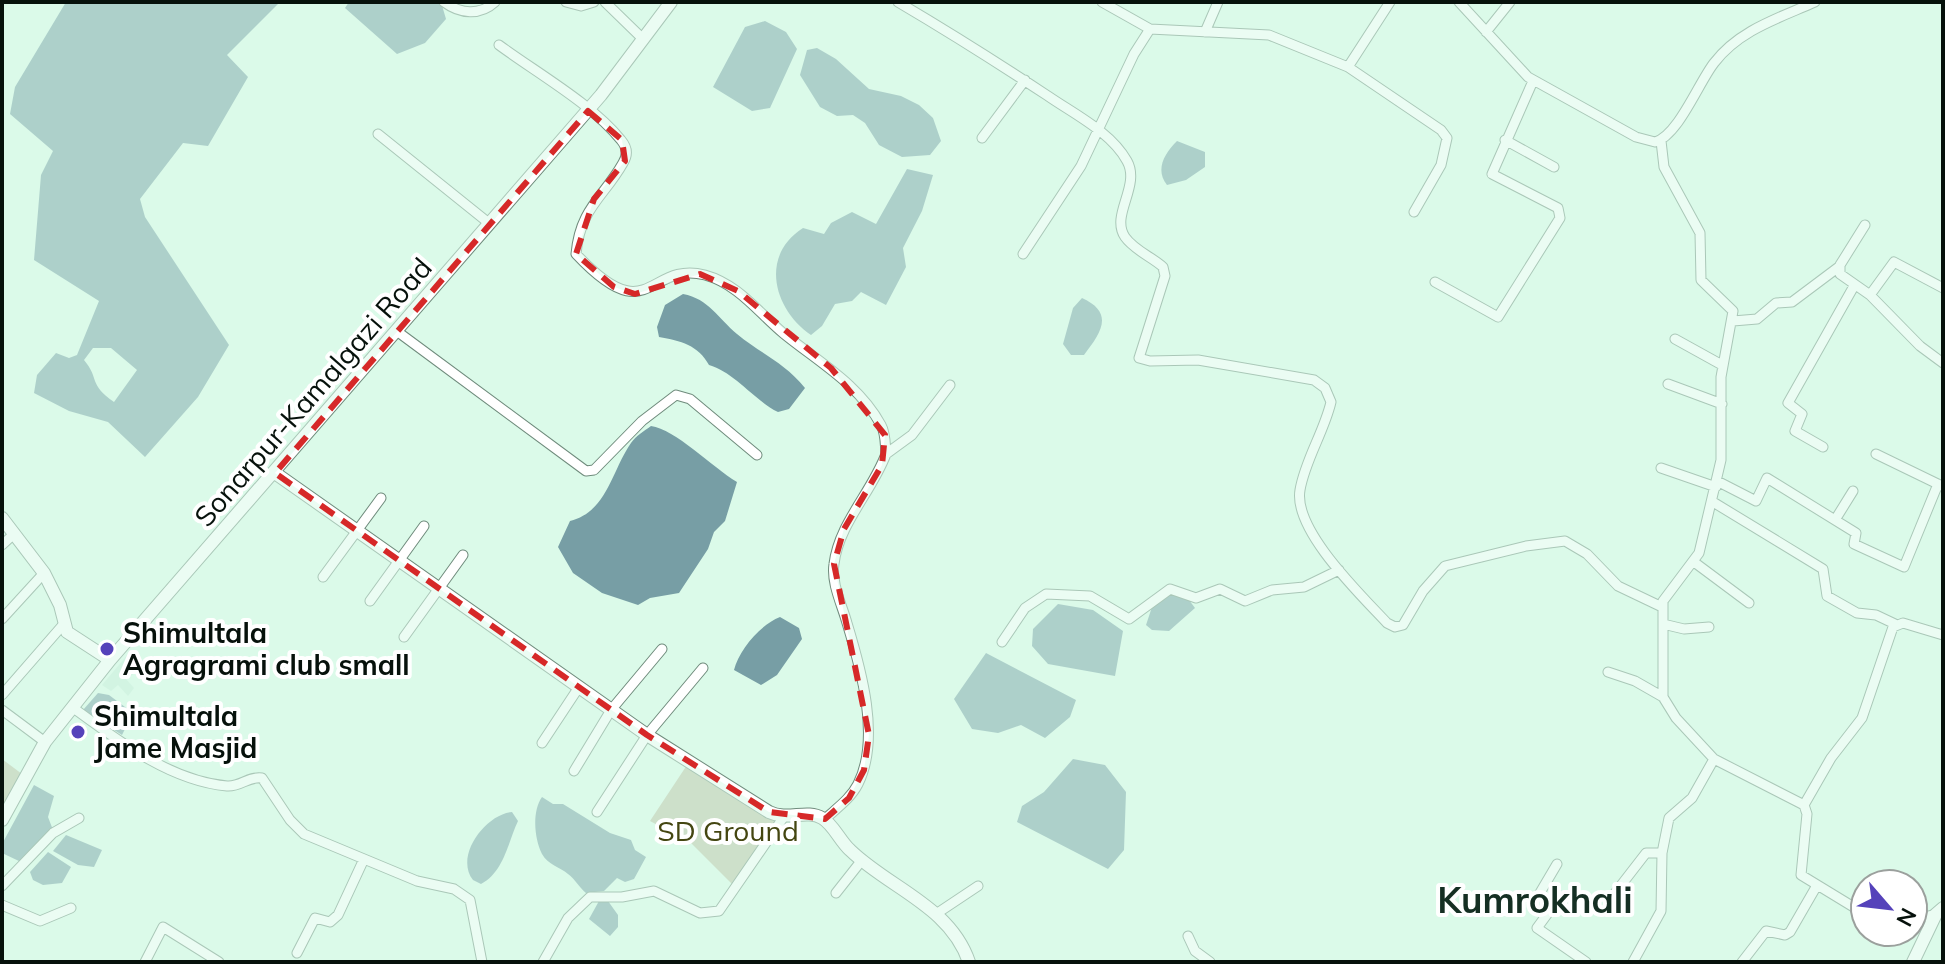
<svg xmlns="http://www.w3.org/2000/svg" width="1945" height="964" font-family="Mulish,sans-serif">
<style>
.built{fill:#c8eeda}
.green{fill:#bdc0a4}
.water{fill:#779ea5;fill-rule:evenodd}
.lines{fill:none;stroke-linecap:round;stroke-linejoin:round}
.street-casing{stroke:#6f8b7c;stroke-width:11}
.secondary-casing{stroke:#6f8b7c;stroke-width:14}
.street{stroke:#fff;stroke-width:9}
.secondary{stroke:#fff;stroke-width:12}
.marked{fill:none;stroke:#d62828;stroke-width:6;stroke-dasharray:16 10;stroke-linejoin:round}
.poi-dot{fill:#5542ba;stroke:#fff;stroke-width:3}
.labels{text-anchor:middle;stroke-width:8;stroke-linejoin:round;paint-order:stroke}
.street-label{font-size:28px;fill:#06110b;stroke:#fff}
.poi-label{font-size:28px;font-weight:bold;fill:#06110b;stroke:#fff;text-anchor:start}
.park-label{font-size:28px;fill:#444611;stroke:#fff}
.district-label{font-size:36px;font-weight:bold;fill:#152f23;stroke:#fff}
</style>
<rect width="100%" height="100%" fill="#dbfae9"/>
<path class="built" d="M129 653 137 659 139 670 126 679 134 688 128 696 118 685 111 691 102 685Z"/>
<path class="green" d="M2 759 22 774 2 811Z
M687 765 778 820 734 886 691 843 650 821Z"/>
<path class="water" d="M66 2H280L227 55 248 77 208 146 183 143 140 199 145 217 229 345 198 397 145 457 108 422 69 411 34 393 37 375 56 353 69 358 77 355 99 301 34 260 41 175 53 151 10 114 15 87ZM93 348H111L137 370 114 402C88 384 100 379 84 360Z
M349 2H441L446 19 425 43 397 54 345 8Z
M765 21 786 32 797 49 770 108 752 111 713 87 745 27Z
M817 48 836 59 869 89 901 96 919 105 933 118 941 141 930 155 902 157 879 145 865 123 853 115 837 116 820 107 800 75 807 50Z
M1177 141 1205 152V167L1186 180 1167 185C1155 170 1164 154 1177 141Z
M907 169 933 175 922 211 903 248 906 267 886 305 861 292 852 301 835 304 822 326 811 335C774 310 759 256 803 228L824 234 831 223 852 212 876 224Z
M683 294C709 299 718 318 737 334 761 354 784 362 805 388L789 409 778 412C754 400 734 372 709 365 698 345 681 341 659 337L657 327 665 305Z
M1082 298C1115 313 1101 333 1084 355H1071L1063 344 1073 308Z
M651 426C675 429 712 467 737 482L725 521 714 532 708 549 679 593 650 598 638 605 602 593 573 573 558 547 570 521C607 512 612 470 631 443 636 436 644 431 651 426Z
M1180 588 1195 608 1169 631 1152 630 1146 625 1152 607Z
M1058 604 1093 610 1123 631 1115 676 1048 664 1032 646 1033 629Z
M780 617 799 628 802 639 777 675 761 685 734 670C739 650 760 625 780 617Z
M986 653 1076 700 1070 717 1045 738 1021 725 998 733 972 729 954 699Z
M98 693 109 695 133 713 122 735 83 710Z
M1073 759 1105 765 1126 792 1124 850 1108 869 1017 822 1022 806 1044 792Z
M34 785 54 796 48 817 53 830 21 862 2 853V844Z
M542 797 553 804H563L610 833 631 840 635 850 646 857 634 879 625 882 617 878 604 891 586 893C579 887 575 879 568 874 560 867 548 865 542 854 534 838 532 811 542 797Z
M512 812 518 821C508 842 504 872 481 884L473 880C454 856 486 814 512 812Z
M66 835 102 850 94 867 78 865 53 851Z
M48 852 71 867 62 883 43 885 33 880 30 872Z
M599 901H608L618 915V927L610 936 589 919Z"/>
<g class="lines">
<defs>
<path id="street" d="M444 2C460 14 480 16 495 2
M566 2 581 6 594 2
M605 2 643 39
M898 2C949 32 998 63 1048 96 1074 114 1111 132 1127 161 1141 186 1110 215 1125 237 1134 250 1152 257 1163 267L1165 276 1139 358 1150 361 1198 360 1314 380 1325 388 1331 402C1324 432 1305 460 1300 490 1293 530 1361 595 1387 623L1395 627 1403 625 1423 591 1445 566 1526 546 1565 541 1587 554 1618 586 1662 607
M1102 2 1150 29
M1459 2 1528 77 1636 137 1655 142C1678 136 1699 82 1714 63 1739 30 1779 18 1815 2
M1205 32 1218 2
M1486 32 1510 2
M499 45C537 73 592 104 621 140 627 147 628 155 623 163 604 197 580 208 576 254 650 333 648 260 705 275 738 284 758 312 783 333 817 361 859 384 881 425 886 434 885 444 886 454 872 492 839 523 834 564 831 583 842 605 847 623 861 669 881 738 858 784 851 798 837 808 825 819
M1348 67 1390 2
M378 134 490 224
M982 138 1025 80
M1505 140 1554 167
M1661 141 1664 167 1700 233 1701 280 1733 311 1721 377V460L1699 553 1663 601V697L1676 718 1714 759 1804 805 1807 814 1801 875 1865 914
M1865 225 1840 265V274L1870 295 1920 346 1943 363
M1023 254 1081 166 1134 54 1150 29 1269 35 1348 67 1441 130 1447 138 1441 165 1414 212
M1435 282 1498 317 1560 218 1558 208 1492 174 1533 81
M1870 295 1894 262 1943 288
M1733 321 1757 319 1776 303 1792 302 1840 266
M398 332 586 471 594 470 642 421 676 395 690 399 757 455
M1675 339 1722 365
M1668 384 1722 404
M1823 447 1795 431 1802 414 1788 403 1854 286
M886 454 912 435 950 385
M1876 454 1942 486
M1661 468 1716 487
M1717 481 1756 501 1767 478 1856 533 1854 544 1904 567 1938 484
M1713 502 1823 569 1827 596 1857 613 1876 615 1895 624
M1835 520 1853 491
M2 545 15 533
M1694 562 1749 603
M323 577 381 498
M370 601 424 526
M2 619 44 573
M1663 624 1684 629 1709 627
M404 637 463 555
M1002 642 1025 608 1046 594 1090 596 1129 619 1170 589 1196 598 1220 589 1245 601 1272 590 1304 587 1339 570
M1608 672 1635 681 1663 697
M2 695 62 626
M72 707C117 740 170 781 227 786 241 787 248 776 262 778L290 820 304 834 417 881 454 889 470 900 482 962
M2 710 45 742
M542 743 579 687
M574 771 611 710 662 649
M1804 805 1831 758 1862 718 1893 627 1903 623 1943 635
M597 812 647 735 703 668
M1557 864 1534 903 1548 913 1537 928 1586 962
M2 886 53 833 79 818
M836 893 862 860
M1615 893 1646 853H1662
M2 905 40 921 71 908
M936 914 978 886
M1913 920 1936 914
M1188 936 1195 951 1210 962
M297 953 315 918 330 922 338 915 364 859
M145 962 163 927 219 962
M543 962 568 918 590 897H622L654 891 700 913 719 911 783 818
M1633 962 1661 911 1662 853 1669 818 1692 798 1714 759
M1742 962 1766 931 1785 935 1790 932 1816 887"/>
<path id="secondary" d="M275 473 647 735 769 812C788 821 806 809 822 818 833 824 840 841 850 850 889 888 950 906 969 962
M2 518 44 573 60 605 67 632 110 660
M2 820 45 742 110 660 601 95 671 2
M1913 962 1936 914 1943 908"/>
</defs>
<use href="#street" class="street-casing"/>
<use href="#secondary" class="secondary-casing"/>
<use href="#street" class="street"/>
<use href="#secondary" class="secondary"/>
</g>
<path d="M0 0H1945V964H0ZM588 111 622 140 625 161 594 199 576 254 614 287 635 294 700 274 738 291 831 368 885 435 882 465 844 529 834 564 869 735 864 770 849 798 825 819 769 812 647 735 275 473Z" fill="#dbfae9" fill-opacity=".55" fill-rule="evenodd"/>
<path class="marked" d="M588 111 622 140 625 161 594 199 576 254 614 287 635 294 700 274 738 291 831 368 885 435 882 465 844 529 834 564 869 735 864 770 849 798 825 819 769 812 647 735 275 473Z"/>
<g class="poi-dot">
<circle cx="107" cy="649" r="8"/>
<circle cx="78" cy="732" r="8"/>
</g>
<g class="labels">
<g class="street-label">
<text transform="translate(313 392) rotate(-49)" y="10">Sonarpur-Kamalgazi Road</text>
</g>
<g class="poi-label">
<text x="123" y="643">Shimultala<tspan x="123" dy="32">Agragrami club small</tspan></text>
<text x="94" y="726">Shimultala<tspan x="94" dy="32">Jame Masjid</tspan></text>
</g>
<g class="park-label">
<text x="728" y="841">SD Ground</text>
</g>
<g class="district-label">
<text x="1535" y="913">Kumrokhali</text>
</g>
</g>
<rect width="1945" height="964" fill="none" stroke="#06110b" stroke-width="8"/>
<g transform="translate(1889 908) rotate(118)"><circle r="38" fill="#ffffff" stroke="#9ba09d" stroke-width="2"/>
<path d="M0-6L14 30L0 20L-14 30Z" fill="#5542ba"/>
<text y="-12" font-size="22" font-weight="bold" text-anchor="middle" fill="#06110b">N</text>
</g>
</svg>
